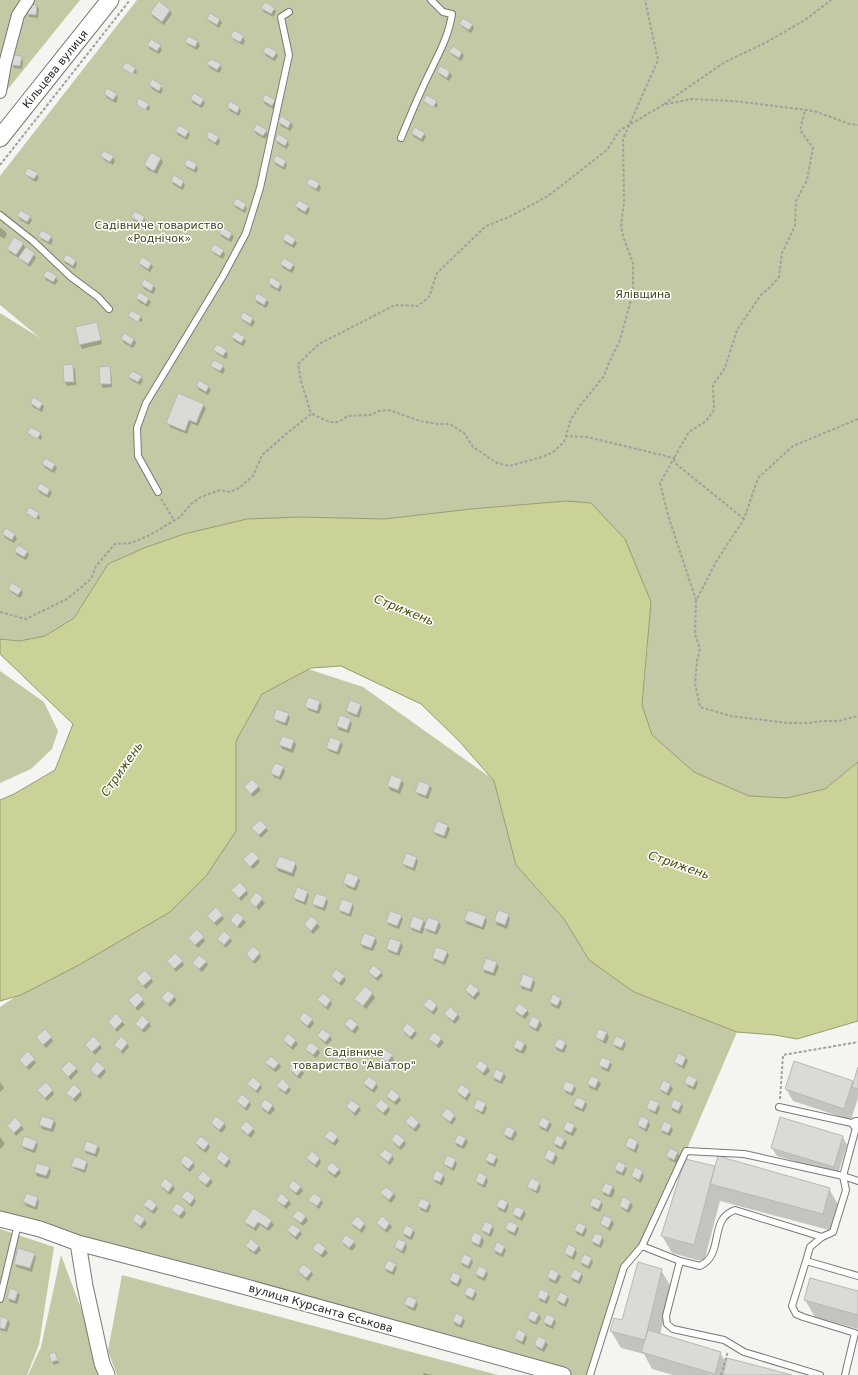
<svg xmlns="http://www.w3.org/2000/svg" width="858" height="1375" font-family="'DejaVu Sans',sans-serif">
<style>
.green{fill:#c4c9a5}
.water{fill:#cbd298;stroke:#979c73}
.shadow{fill:#0003}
.building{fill:#dadad7;stroke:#b8b8b5}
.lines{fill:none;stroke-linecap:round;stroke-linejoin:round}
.service-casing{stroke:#787975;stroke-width:8}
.minor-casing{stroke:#787975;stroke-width:14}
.tertiary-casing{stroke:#787975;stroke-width:17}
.secondary-casing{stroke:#787975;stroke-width:19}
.path{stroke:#a0a09d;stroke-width:2;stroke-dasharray:3 2;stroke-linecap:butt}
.service{stroke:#fff;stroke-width:6}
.minor{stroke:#fff;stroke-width:12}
.tertiary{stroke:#fff;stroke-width:15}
.secondary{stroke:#fff;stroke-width:17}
.labels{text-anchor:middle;stroke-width:3;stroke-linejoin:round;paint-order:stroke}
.street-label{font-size:11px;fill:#1e1e1d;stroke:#fffffe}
.park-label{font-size:11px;fill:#3e4217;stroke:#fffffe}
.water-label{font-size:12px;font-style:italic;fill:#494d0a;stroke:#fffffe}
</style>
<rect width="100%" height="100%" fill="#f4f4f1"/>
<path class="green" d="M0 0H80L0 99Z
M137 0H858V762L855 764 825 789 787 798 749 796 694 772 652 735 642 705 648 644 566 501 471 509 384 519 300 517 184 534 144 548 108 564 74 618 45 636 19 641 0 639V313L40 338 0 305V176Z
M296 665 363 687 494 780 516 865 564 919 589 960 634 992 737 1032 686 1151 642 1246 624 1267 590 1375H563L0 1219V1007L151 907 241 703Z
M0 671 44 702 58 731 52 749 31 769 0 783Z
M0 1229 54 1247 39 1345 27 1375H0Z
M61 1255 106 1375H28L41 1347Z
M122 1275 498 1375H117L108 1351Z"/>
<path class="water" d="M566 501 591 503 625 539 651 602 642 705 652 735 694 772 749 796 787 798 825 789 858 762V1021L797 1039 775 1035 737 1032 634 992 589 960 564 919 516 865 494 781 459 741 421 704 341 666 311 668 262 694 236 741V831L206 876 170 912 77 966 21 995 0 1001V800L14 794 55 770 73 724 0 654V639L19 641 45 636 74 618 108 564 144 548 184 534 247 519 300 517 384 519 471 509Z"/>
<path class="shadow" d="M37 6 39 9 38 18 29 17 27 13Z
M262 8H274L276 12 273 17 264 12Z
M170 11 172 14 164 25 153 17 151 13Z
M208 19H220L222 23 219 28 210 22Z
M460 24H472L474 28 471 33 462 27Z
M189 37 198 42 200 46 197 50 188 45 186 42Z
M232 37H243L245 41 243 45 234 40Z
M148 45 160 46 162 50 159 54 150 49Z
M264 52 276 53 278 56 275 61 266 56Z
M450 52H462L464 56 461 61 452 55Z
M21 57 23 61 22 69 14 68 12 65Z
M208 64 220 65 222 69 219 73 210 68Z
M441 67 450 72 452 76 449 81 440 75 438 72Z
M123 68H135L137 72 136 74 125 68V71L134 77 125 71Z
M150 85 161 86 163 90 161 94 152 89Z
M105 94H116L118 98 116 103 107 98Z
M191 99 203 100 205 103 202 108 193 103Z
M263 100H274L277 104 274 109 265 104Z
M424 101 436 102 438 105 437 108 426 101V104Z
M137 104H148L150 108 149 111 138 104V107Z
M228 107H239L241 111 239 116 230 111Z
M279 122 291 123 293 126 290 131 281 126Z
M254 130 266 131 268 135 265 139 256 134Z
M176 131H188L190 135 187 140 178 135Z
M412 133H424L426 137 423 142 414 137Z
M207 137H218L220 141 218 146 209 140Z
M276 140 287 141 289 144 287 149 278 144Z
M102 156 113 157 115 161 113 165 104 160Z
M161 159 163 162 157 174 147 169 145 165Z
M274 161H285L287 165 285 170 276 165Z
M185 165H196L198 169 196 173 187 168Z
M26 174H37L39 178 36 182 28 177Z
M172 181 183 182 185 185 183 190 174 185Z
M308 184H319L321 188 319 192 310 187Z
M236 200 245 205 247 209 245 213 236 208 234 204Z
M296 206 308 207 310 210 307 215 298 210Z
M18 216 30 217 32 220 29 225 20 220Z
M132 217 144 218 146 221 143 226 134 221Z
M0 228 4 230 7 234 4 239 0 236Z
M223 229 232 234 234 237 231 242 222 237 220 233Z
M39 236 51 237 53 240 51 245 42 240Z
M283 239 295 240 297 243 294 248 285 243Z
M23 243 25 248 34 254 36 258 30 267 22 261 19 257V258L10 253 8 249Z
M212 250H223L225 254 223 259 214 254Z
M64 260H75L77 264 75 269 66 264Z
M139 263H151L153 267 150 272 141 266Z
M281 264H293L295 268 292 273 283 268Z
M44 276 56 277 58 281 55 285 46 280Z
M269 283 280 284 282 287 280 292 271 287Z
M142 285 154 286 156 289 153 294 144 289Z
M258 294 267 300 269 303 266 308 257 303 255 299Z
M137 298 148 299 151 302 148 307 139 302Z
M129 316H140L143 320 141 322 131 316V319L140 325 131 319Z
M241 318H252L255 322 252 327 243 321Z
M96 323 98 326 102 344 82 349 80 345 76 327Z
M232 337 244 338 246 341 243 346 234 341Z
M122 339H134L136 343 133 348 124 343Z
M215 350 226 351 228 355 226 359 217 354Z
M72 365 75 369 76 385 67 386 65 382 64 366Z
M212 366H223L225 370 223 374 214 369Z
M109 367 111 371 112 387 103 388 101 384 100 368Z
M129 377H141L143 381 140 385 131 380Z
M200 382 209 387 211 390 208 395 199 390 197 386Z
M31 403 42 404 44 407 42 412 33 407Z
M203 405 206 408 198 426 191 423 187 434 170 427 168 423Z
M28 433H40L42 437 41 440 30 433V436Z
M43 464 55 465 57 468 54 473 45 468Z
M41 485 50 490 52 493 49 498 40 493 38 489Z
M27 513 38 514 40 517 39 520 28 514V516Z
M6 530 15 535 17 539 14 543 5 538 3 534Z
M15 551H27L29 555 26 560 17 555Z
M9 589H21L23 593 20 598 11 592Z
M309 699 320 702 322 706 319 714 308 710 306 706Z
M360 705 362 708 359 718 349 714 347 711Z
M288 714 290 718 287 726 277 722 274 718Z
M350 720 352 724 349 733 339 730 337 726Z
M294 741 296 745 293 753 282 749 280 745Z
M341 742 343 745 339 755 329 751 327 748Z
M283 767 285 771 281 780 274 777 271 773Z
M252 780 261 790 253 797 245 787Z
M401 780 404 784 400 794 390 790 388 786Z
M430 786 432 789 428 799 418 795 416 792Z
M448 826 450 829 446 839 436 835 434 831Z
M252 828H266L268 831 261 838Z
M252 852 260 862 253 869 246 863Z
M279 857 295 863 297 867 294 877 278 871 276 867Z
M416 858 418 861 415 871 405 867 403 864Z
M358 877 360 881 356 891 347 887 344 883Z
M233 890H246L248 894 241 901Z
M307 892 309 895 306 905 296 901 294 898Z
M256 894 265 903 259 910 250 901Z
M326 898 328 902 325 911 315 907 313 904Z
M352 904 354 907 351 917 341 913 339 910Z
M237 913 246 922 240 929 231 920Z
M508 915 510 919 507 929 497 925 495 921Z
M208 916H222L224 919 217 926Z
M401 916 403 919 399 929 389 925 387 922Z
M485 917 487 921 484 930 467 924 465 920Z
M311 918 320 927 313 934 305 925Z
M429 918 439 922 441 926 437 935 427 931 425 927 422 934 412 930 410 927 424 921 426 925Z
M189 938H203L205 941 198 948Z
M230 938 232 941 226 948 218 939Z
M375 938 377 942 373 951 363 948 361 944Z
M401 943 403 947 399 956 389 952 387 949Z
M447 952 449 955 445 965 435 961 433 958Z
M259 953 261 957 255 964 247 955Z
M487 959 497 963 499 967 495 976 485 973 483 969Z
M182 961 184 965 176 972 168 962Z
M206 962 208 965 202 972 193 963Z
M369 972H381L383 976 378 981 371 975Z
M332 976 344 977 346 980 342 986 334 980Z
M151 978 153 982 146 989 137 979Z
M533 979 535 983 532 992 522 989 520 985Z
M365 987 373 994 375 998 366 1009 358 1002 356 999Z
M466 990H478L480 994 475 1000 468 994Z
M168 991 177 1000 170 1007 162 998Z
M137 993 145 1004 138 1011 131 1004Z
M560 999 562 1003 559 1009 552 1006 550 1002Z
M319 1000H330L332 1004 328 1010 321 1004Z
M424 1005H436L438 1009 434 1015 427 1009Z
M450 1009 458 1015 460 1018 455 1024 448 1018 446 1014Z
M515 1010H527L529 1014 525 1019 517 1014Z
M116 1015 125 1025 117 1032 109 1022Z
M300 1019 312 1020 314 1023 310 1029 302 1023Z
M540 1021 542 1025 538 1032 531 1028 529 1024Z
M149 1022 151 1026 144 1033 136 1024Z
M345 1025H357L359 1028 355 1034 347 1028Z
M403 1030 415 1031 417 1034 412 1040 405 1034Z
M600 1030 607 1033 609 1037 606 1044 599 1040 596 1037Z
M434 1033 441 1039 444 1043 439 1048 432 1042 430 1039Z
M318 1036H330L332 1040 327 1045 320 1039Z
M37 1037H51L53 1041 46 1048Z
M284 1040 296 1041 298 1044 293 1050 286 1044Z
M624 1040 626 1044 623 1051 616 1048 613 1044Z
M127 1043 129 1047 123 1054 115 1045Z
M311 1043 318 1049 320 1053 316 1058 308 1052 306 1049Z
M565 1043 567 1046 564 1053 557 1050 555 1046Z
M525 1044 527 1047 524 1054 516 1051 514 1047Z
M86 1045H100L102 1048 95 1055Z
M385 1050 392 1056 394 1060 390 1065 382 1059 380 1056Z
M679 1055 686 1058 688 1061 684 1069 677 1065 675 1062Z
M20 1060H34L36 1063 29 1070Z
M480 1061 488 1067 490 1071 485 1076 478 1070 476 1067Z
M610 1062 612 1065 609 1072 602 1069 600 1065Z
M267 1063H279L281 1067 276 1072 269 1067Z
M795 1063 854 1082 858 1070V1098L851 1120 793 1101 786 1089Z
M104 1068 106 1072 100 1079 91 1070Z
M62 1069H76L78 1072 71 1080Z
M290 1069 302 1070 304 1073 300 1079 292 1073Z
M504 1074 506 1077 502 1084 495 1081 493 1077Z
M598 1080 601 1084 597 1091 590 1088 588 1084Z
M696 1080 698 1083 695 1090 688 1087 686 1083Z
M0 1082 4 1088 0 1092Z
M364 1083 376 1084 378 1087 374 1093 366 1087Z
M249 1084H260L262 1088 258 1093 251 1088Z
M670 1085 673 1089 669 1096 662 1092 660 1089Z
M277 1086H289L291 1090 287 1095 280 1090Z
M574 1086 576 1089 573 1096 566 1093 564 1089Z
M52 1090 54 1094 47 1101 39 1091Z
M80 1091 82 1095 76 1102 67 1093Z
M457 1091 469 1092 471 1095 467 1101 459 1095Z
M387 1096H399L401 1100 397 1105 389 1100Z
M265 1100 273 1106 275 1110 270 1115 263 1110 261 1106Z
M238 1101H249L251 1105 247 1111 240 1105Z
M585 1101 587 1105 584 1112 576 1109 574 1105Z
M681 1103 683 1107 680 1114 673 1111 671 1107Z
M485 1104 487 1108 484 1115 477 1111 474 1108Z
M658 1104 660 1108 657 1115 650 1111 648 1108Z
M376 1106H388L390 1110 386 1116 378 1110Z
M347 1107H359L361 1110 356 1116 349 1110Z
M442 1115 454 1116 456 1119 452 1125 445 1119Z
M15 1119 24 1129 16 1136 8 1126Z
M54 1121 56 1124 53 1132 42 1129 40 1125Z
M648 1121 650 1125 647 1132 640 1128 638 1125Z
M407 1122H418L421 1126 416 1132 409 1126Z
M549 1122 552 1125 548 1132 541 1129 539 1125Z
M212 1123H224L226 1127 222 1133 214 1127Z
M574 1126 577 1129 573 1136 566 1133 564 1129Z
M671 1126 673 1130 670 1136 663 1133 661 1130Z
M507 1127 515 1131 517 1134 513 1141 506 1138 504 1134Z
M241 1128 253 1129 255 1132 251 1138 243 1132Z
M0 1137 5 1144 0 1149Z
M325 1137H337L339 1141 335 1146 327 1140Z
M843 1137 847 1145 838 1174 777 1156 772 1148Z
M466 1139 468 1142 464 1149 457 1146 455 1142Z
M392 1140H404L406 1144 401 1150 394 1144Z
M565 1140 567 1143 563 1150 556 1147 554 1143Z
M36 1142 38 1145 35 1153 24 1149 22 1146Z
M637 1142 639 1146 636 1153 629 1149 626 1146Z
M196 1143H208L210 1147 206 1153 198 1147Z
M98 1146 100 1149 97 1157 86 1153 84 1150Z
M671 1150 678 1153 680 1156 676 1163 670 1160 667 1156Z
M548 1151 555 1154 558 1158 554 1165 547 1161 545 1158Z
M380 1155 392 1156 394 1159 390 1165 383 1159Z
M496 1157 498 1160 495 1167 488 1164 486 1160Z
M217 1158 229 1159 231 1162 227 1168 219 1162Z
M307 1158H319L321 1162 317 1168 310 1162Z
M455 1160 457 1164 454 1171 447 1167 444 1164Z
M686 1160 716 1168 829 1189 839 1206 833 1231 720 1201 704 1262 672 1253 662 1236Z
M86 1161 88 1165 85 1173 75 1169 72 1166Z
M181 1162 193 1163 195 1166 190 1172 183 1166Z
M625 1166 627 1169 624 1176 617 1173 615 1169Z
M49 1168 51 1171 48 1179 37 1176 35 1172Z
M327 1169H339L341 1173 336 1178 329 1173Z
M642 1172 644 1176 641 1183 634 1179 632 1176Z
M443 1175 445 1179 442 1186 435 1182 433 1178Z
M486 1177 488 1181 485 1188 478 1184 476 1181Z
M199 1178 210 1179 213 1182 208 1188 201 1182Z
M539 1183 541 1187 538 1194 531 1190 529 1187Z
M606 1184 613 1187 615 1191 612 1198 604 1195 602 1191Z
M161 1185H173L175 1189 170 1195 163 1189Z
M289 1187H301L303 1191 298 1196 291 1190Z
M386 1188 394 1194 396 1197 391 1203 384 1197 382 1194Z
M26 1194 37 1198 39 1202 37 1210 26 1206 24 1202Z
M314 1194 321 1200 323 1203 319 1209 312 1203 310 1200Z
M182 1197 194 1198 196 1201 192 1207 185 1201Z
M277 1200H289L291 1204 286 1209 279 1203Z
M507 1202 509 1206 506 1213 499 1210 497 1206Z
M601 1202 603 1205 600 1212 593 1209 591 1205Z
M630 1202 633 1206 629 1213 622 1209 620 1206Z
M429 1203 431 1206 428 1213 421 1210 419 1206Z
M177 1204 184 1210 186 1214 182 1219 174 1213 172 1210Z
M144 1205H156L158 1209 154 1214 147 1209Z
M517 1207 524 1211 526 1214 522 1221 516 1218 513 1214Z
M254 1209 271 1221 274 1225 269 1231 260 1225 256 1231 247 1225 245 1222Z
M298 1211 306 1217 308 1221 303 1226 296 1220 294 1217Z
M137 1214 145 1220 147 1224 142 1229 135 1223 133 1220Z
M605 1217 612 1220 614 1224 610 1231 604 1227 601 1224Z
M352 1223 364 1224 366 1227 362 1233 354 1227Z
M378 1223 390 1224 392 1227 387 1233 380 1227Z
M517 1225 519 1229 516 1236 509 1233 506 1229Z
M492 1226 494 1230 491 1237 484 1233 482 1230Z
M585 1227 587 1230 584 1237 577 1234 575 1230Z
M288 1230 300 1231 302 1234 297 1240 290 1234Z
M413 1230 415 1233 412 1240 405 1237 403 1233Z
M482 1237 484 1241 481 1248 473 1244 471 1241Z
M602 1237 604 1241 601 1248 594 1245 592 1241Z
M342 1242H354L356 1246 352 1251 344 1245Z
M318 1243 325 1249 328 1253 323 1258 316 1252 314 1249Z
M405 1243 407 1247 404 1254 397 1250 395 1247Z
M247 1246H259L261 1250 256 1255 249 1250Z
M504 1247 506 1250 503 1257 496 1254 494 1250Z
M575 1249 577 1253 574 1260 567 1256 565 1253Z
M34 1254 36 1257 32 1272 17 1267 15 1264Z
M471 1258 473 1262 470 1269 463 1266 461 1262Z
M591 1258 593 1262 590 1269 583 1266 581 1262Z
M395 1265 397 1268 394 1275 387 1272 385 1268Z
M661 1270 671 1287 660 1335 720 1353 727 1364 788 1375H673L652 1369 644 1354 621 1348 611 1331 623 1321Z
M299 1271H311L313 1275 308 1281 301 1275Z
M486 1271 488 1274 485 1281 478 1278 476 1274Z
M558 1273 561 1277 557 1284 550 1281 548 1277Z
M581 1273 583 1277 580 1284 573 1281 571 1277Z
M460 1277 462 1280 459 1287 452 1284 450 1280Z
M17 1291 20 1295 17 1304 10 1302 8 1298Z
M475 1291 477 1294 474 1301 467 1298 465 1294Z
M858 1292V1329L815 1317 805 1300Z
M548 1294 550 1297 547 1304 540 1301 538 1297Z
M567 1296 569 1300 566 1307 559 1304 557 1300Z
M416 1301 418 1305 415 1311 408 1308 406 1304Z
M532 1311 539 1315 541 1318 537 1325 530 1322 528 1318Z
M463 1318 465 1321 462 1328 455 1325 453 1321Z
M554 1319 556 1322 553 1329 546 1326 544 1322Z
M0 1320H8L10 1323 7 1332 0 1330Z
M525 1334 527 1338 524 1345 517 1341 515 1338Z
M545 1341 548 1345 544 1352 537 1348 535 1345Z
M55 1353 59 1363 54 1365 52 1361Z
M424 1373 432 1375H423Z"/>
<path class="building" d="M159 1 170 10 162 22 150 13Z
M265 2 275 8 271 14 261 8Z
M27 4 37 5 36 15 26 14Z
M210 13 220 19 217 25 207 19Z
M463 18 473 24 469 30 459 24Z
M234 30 244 36 240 42 230 37Z
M188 36 198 41 195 47 185 42Z
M151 39 161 45 157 51 147 45Z
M266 46 277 52 273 58 263 52Z
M453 46 462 52 459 58 449 52Z
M12 55 22 56 20 66 10 65Z
M211 59 221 64 217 70 207 64Z
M126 62 136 68 132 74 122 68Z
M440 66 450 71 447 78 437 72Z
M152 79 162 85 159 91 149 85Z
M107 88 117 94 113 100 104 94Z
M194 93 204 99 200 105 190 99Z
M265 94 275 100 272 106 262 100Z
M427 95 437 101 433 107 423 101Z
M139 98 149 104 145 110 136 104Z
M230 101 240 107 237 113 227 107Z
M281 116 291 122 288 128 278 122Z
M257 124 267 130 263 136 253 130Z
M179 125 189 131 185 137 175 131Z
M415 127 425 133 421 139 411 133Z
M209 131 219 137 215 143 206 137Z
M278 134 288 140 285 146 275 140Z
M104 151 114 156 110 162 100 156Z
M151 152 161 158 154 171 144 165Z
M276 155 286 161 283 167 273 161Z
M187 159 197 164 194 170 184 165Z
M28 168 38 173 34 179 24 174Z
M174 175 184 181 181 187 171 181Z
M310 178 320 183 316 189 306 184Z
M236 198 246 204 243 210 233 204Z
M299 200 309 206 305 212 295 206Z
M20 210 31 216 27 222 17 216Z
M135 211 145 217 141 223 131 217Z
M223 227 232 233 229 239 219 233Z
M42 230 52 236 48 242 38 236Z
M286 233 296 239 292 245 282 239Z
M14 237 24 243 16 255 7 249Z
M214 244 224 250 220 256 210 250Z
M26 247 35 253 28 264 18 258Z
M66 254 76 260 73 266 63 260Z
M142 257 152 263 148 269 138 263Z
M284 258 294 264 290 270 280 264Z
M47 270 57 276 53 282 43 276Z
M271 277 281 283 278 289 268 283Z
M144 279 154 285 151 291 141 285Z
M139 292 149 298 146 304 136 298Z
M257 293 267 299 264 305 254 299Z
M131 310 141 316 138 322 128 316Z
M243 312 253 318 250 324 240 318Z
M97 322 101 340 79 345 75 327Z
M235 331 245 337 241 343 231 337Z
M124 333 134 339 131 345 121 339Z
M217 344 227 350 223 356 213 350Z
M214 360 224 365 220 371 210 366Z
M73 364 74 382H64L63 365Z
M110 366 111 384H100L99 367Z
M132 371 142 376 138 382 128 377Z
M199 380 209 386 206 392 196 386Z
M178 393 204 404 196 423 189 420 185 431 166 423Z
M33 397 43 403 39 409 30 403Z
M31 427 41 433 37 439 27 433Z
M45 458 55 464 52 470 42 464Z
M40 483 50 489 47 495 37 489Z
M29 507 39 513 36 519 26 513Z
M6 528 15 534 12 540 2 534Z
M18 545 28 551 24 557 14 551Z
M12 583 22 589 18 595 8 589Z
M308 697 320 701 317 711 305 707Z
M350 700 361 704 357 715 346 711Z
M276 709 289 713 285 723 273 719Z
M340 715 351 719 347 730 336 726Z
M282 736 294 740 291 749 279 745Z
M330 737 341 741 337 752 326 748Z
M275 763 284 766 279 777 270 773Z
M391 775 402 779 398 790 387 786Z
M252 779 259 786 251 794 244 787Z
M419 781 430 785 426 796 415 792Z
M260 820 267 827 259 835 251 828Z
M437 821 448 825 444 836 433 832Z
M252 851 259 858 250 867 243 859Z
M406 853 417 857 413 868 402 864Z
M279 856 296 862 292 873 275 867Z
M347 872 359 877 354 888 343 883Z
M240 882 247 890 239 898 231 890Z
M297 887 308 891 304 902 293 898Z
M256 892 263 898 256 907 249 901Z
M316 893 327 897 323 908 312 904Z
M342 899 353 903 349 914 338 910Z
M216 907 223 915 214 923 207 916Z
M468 910 486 916 482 927 464 920Z
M498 910 509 914 505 925 494 921Z
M390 911 402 915 397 926 386 922Z
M237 912 244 918 237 927 230 920Z
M311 916 318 922 311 931 304 924Z
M413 916 424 920 420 931 409 927Z
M428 917 439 921 435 932 424 928Z
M197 929 204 937 195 945 188 938Z
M224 931 231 937 224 945 217 939Z
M364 933 376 937 371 948 360 944Z
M390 938 401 942 397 953 386 949Z
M253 946 260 953 253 961 246 954Z
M436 947 448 951 443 962 432 958Z
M175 953 183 961 174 969 167 961Z
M199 955 207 961 199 969 192 963Z
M486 958 497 962 493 973 482 969Z
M373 965 382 972 376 978 368 972Z
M336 969 345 976 339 983 331 976Z
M145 970 152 978 143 986 136 978Z
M523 974 534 978 530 989 519 985Z
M470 983 479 990 473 997 465 990Z
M365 986 373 993 363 1006 354 999Z
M168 990 175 996 168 1004 161 998Z
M137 992 144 999 135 1008 128 1000Z
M323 993 331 1000 326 1007 317 1000Z
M553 994 561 998 557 1006 549 1002Z
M429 998 437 1005 432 1012 423 1005Z
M519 1003 528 1010 522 1016 514 1010Z
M450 1007 458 1014 453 1021 444 1014Z
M304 1012 313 1019 307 1026 299 1019Z
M116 1013 123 1021 115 1029 108 1022Z
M142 1015 149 1022 142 1030 135 1024Z
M532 1016 540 1020 536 1029 528 1025Z
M350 1018 358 1024 352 1031 344 1024Z
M407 1023 416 1030 410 1037 402 1030Z
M45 1029 52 1037 43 1045 36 1037Z
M322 1029 331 1035 325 1042 317 1036Z
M599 1029 607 1032 603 1041 595 1037Z
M434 1032 442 1038 437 1045 428 1039Z
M288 1033 296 1040 291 1047 283 1040Z
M93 1036 101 1044 92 1052 85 1045Z
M121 1036 128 1043 121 1051 114 1045Z
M616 1036 625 1040 621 1048 612 1044Z
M558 1038 566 1042 562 1050 554 1046Z
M517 1039 525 1043 521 1051 513 1047Z
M310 1042 319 1048 313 1055 305 1049Z
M385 1049 393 1055 387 1062 379 1056Z
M28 1051 35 1059 26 1067 19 1060Z
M678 1053 686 1057 682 1066 674 1062Z
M271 1056 279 1063 274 1069 265 1063Z
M602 1057 611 1061 607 1069 598 1065Z
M480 1060 488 1066 483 1073 475 1067Z
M69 1061 77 1068 68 1077 61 1069Z
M97 1061 105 1068 97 1076 90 1070Z
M794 1061 853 1081 844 1109 785 1089Z
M294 1062 303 1069 297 1076 289 1069Z
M858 1067V1089L852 1087Z
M496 1069 504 1073 500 1081 492 1077Z
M688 1075 697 1079 693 1087 684 1083Z
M369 1076 377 1083 372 1090 363 1083Z
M591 1076 599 1079 595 1088 587 1084Z
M253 1077 261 1084 256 1091 247 1084Z
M282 1079 290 1086 285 1092 276 1086Z
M663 1080 671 1084 667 1093 659 1089Z
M566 1081 575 1085 571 1093 562 1089Z
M46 1082 53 1090 45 1098 37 1090Z
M74 1084 81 1091 73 1099 66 1093Z
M462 1084 470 1091 465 1098 456 1091Z
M391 1089 400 1096 394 1102 386 1096Z
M242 1094 250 1101 245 1108 236 1101Z
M577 1097 586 1101 582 1109 573 1105Z
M265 1099 273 1105 268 1112 260 1106Z
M381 1099 389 1106 383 1113 375 1106Z
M477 1099 486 1103 482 1112 473 1108Z
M650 1099 659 1103 655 1112 646 1108Z
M674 1099 682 1103 678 1111 670 1107Z
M351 1100 360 1106 354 1113 346 1107Z
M447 1108 455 1115 450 1122 441 1115Z
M411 1115 419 1122 414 1129 405 1122Z
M42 1116 54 1120 51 1129 39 1125Z
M216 1116 225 1123 219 1130 211 1123Z
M641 1116 649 1120 645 1129 637 1125Z
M15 1117 22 1125 14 1133 7 1126Z
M542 1117 550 1121 546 1129 538 1125Z
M780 1117 843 1136 834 1167 771 1148Z
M246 1121 254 1128 248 1135 240 1128Z
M567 1121 575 1125 571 1133 563 1129Z
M664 1121 672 1125 668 1133 660 1130Z
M507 1126 515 1130 511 1138 503 1134Z
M330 1130 338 1136 333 1143 324 1137Z
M396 1133 405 1140 399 1147 391 1140Z
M458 1134 466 1138 462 1146 454 1142Z
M557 1135 565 1139 561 1147 553 1143Z
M24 1136 37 1141 33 1150 21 1146Z
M201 1136 209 1143 204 1150 195 1143Z
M629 1137 638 1141 634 1150 625 1146Z
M86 1141 98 1145 95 1154 83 1150Z
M670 1148 678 1152 674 1160 666 1156Z
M385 1149 393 1155 388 1162 379 1155Z
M548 1149 556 1153 552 1162 544 1158Z
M221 1151 230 1158 224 1165 216 1158Z
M312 1151 320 1158 315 1165 306 1158Z
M489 1152 497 1156 493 1164 485 1160Z
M185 1155 194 1162 188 1169 180 1162Z
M447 1155 456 1159 452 1168 443 1164Z
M75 1156 87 1161 84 1170 71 1166Z
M718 1156 830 1188 823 1214 710 1184Z
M685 1159 715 1166 694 1245 661 1236Z
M618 1161 626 1165 622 1173 614 1169Z
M331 1162 340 1169 334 1175 326 1169Z
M37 1163 50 1167 46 1176 34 1172Z
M635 1167 643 1171 639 1180 631 1176Z
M436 1170 444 1174 440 1182 432 1179Z
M203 1171 211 1178 206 1185 197 1178Z
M479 1172 487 1176 483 1185 475 1181Z
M165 1178 173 1185 168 1192 160 1185Z
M531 1178 540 1182 536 1191 527 1187Z
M293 1180 301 1187 296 1193 288 1187Z
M605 1183 613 1186 609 1195 601 1191Z
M386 1187 394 1193 389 1200 380 1193Z
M187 1190 195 1197 190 1204 181 1197Z
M26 1193 38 1197 35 1207 23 1202Z
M281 1193 289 1200 284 1206 276 1200Z
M314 1193 322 1199 317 1206 308 1200Z
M593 1197 602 1201 598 1209 589 1205Z
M623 1197 631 1201 627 1210 619 1206Z
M149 1198 157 1205 152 1211 143 1205Z
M421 1198 430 1202 426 1210 417 1206Z
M500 1198 508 1202 504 1210 496 1206Z
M177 1203 185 1209 179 1216 171 1210Z
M516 1206 524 1210 520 1218 512 1214Z
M253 1208 272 1220 267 1228 258 1222 254 1228 244 1222Z
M298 1210 306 1216 301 1223 292 1217Z
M137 1213 145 1219 140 1226 132 1220Z
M604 1215 612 1219 608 1228 600 1224Z
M357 1216 365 1223 360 1230 351 1223Z
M382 1216 390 1223 385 1230 376 1223Z
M485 1221 493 1225 489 1234 481 1230Z
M509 1221 518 1225 514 1233 505 1229Z
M578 1222 586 1226 582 1234 574 1230Z
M292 1224 301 1230 295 1237 287 1230Z
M406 1225 414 1229 410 1237 402 1233Z
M474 1232 482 1236 479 1245 470 1241Z
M595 1233 603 1236 599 1245 591 1241Z
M346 1235 355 1241 349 1248 341 1241Z
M251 1239 259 1246 254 1252 245 1246Z
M398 1239 406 1242 402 1251 394 1247Z
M318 1242 326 1248 321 1255 312 1249Z
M497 1242 505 1246 501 1254 493 1250Z
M568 1244 576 1248 572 1257 564 1253Z
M18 1248 35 1253 30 1268 14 1264Z
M464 1254 472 1258 468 1266 460 1262Z
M584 1254 592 1258 588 1266 580 1262Z
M388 1260 396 1264 392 1272 384 1268Z
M638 1262 662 1269 645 1340 610 1331 614 1318 622 1320Z
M303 1264 312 1271 306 1278 298 1271Z
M479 1266 487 1270 483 1278 475 1274Z
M551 1269 559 1273 555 1281 547 1277Z
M574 1269 582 1273 578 1281 570 1277Z
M453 1272 461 1276 457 1284 449 1280Z
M810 1278 858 1291V1315L804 1300Z
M468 1286 476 1290 472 1298 464 1294Z
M10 1288 18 1291 15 1301 7 1298Z
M540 1289 549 1293 545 1301 537 1297Z
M560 1292 568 1296 564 1304 556 1300Z
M408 1296 417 1300 413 1308 404 1304Z
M531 1310 539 1314 535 1322 527 1318Z
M456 1313 464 1317 460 1325 452 1321Z
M547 1314 555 1318 551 1326 543 1322Z
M0 1316 8 1319 5 1329 0 1328Z
M518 1329 526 1333 522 1342 514 1338Z
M648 1330 721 1352 715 1374 641 1352Z
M538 1336 546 1340 542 1349 534 1345Z
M55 1352 58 1360 51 1362 49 1354Z
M727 1358 754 1365 792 1375H723Z"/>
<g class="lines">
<defs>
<path id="service" d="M401 138C410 116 419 94 430 72 439 53 449 35 452 14L443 12 431 0
M0 215 33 241 71 277 98 297 109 309
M158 492 138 456 137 428 146 403 223 276 246 233 260 188 289 55 281 17 289 12
M779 1107 856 1124
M642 1246 680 1261 666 1316 667 1324 673 1329 724 1340 744 1352 820 1375
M680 1261 700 1266C725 1254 708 1219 735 1210L822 1237
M806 1261 810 1247 822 1237 833 1232 846 1190 843 1176 858 1181
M0 1299 18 1224
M590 1375 624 1267 642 1246 686 1151 744 1154 843 1176 857 1124
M845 1375 855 1333 803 1317 796 1314 792 1306 806 1261 858 1276"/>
<path id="minor" d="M0 92 5 64 18 15 28 0
M856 1124H858"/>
<path id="tertiary" d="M0 1219 40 1229 78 1243 239 1285 563 1375
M78 1243 85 1286 102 1363 107 1375"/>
<path id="secondary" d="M0 138 110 0"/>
</defs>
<use href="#service" class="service-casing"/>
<use href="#minor" class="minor-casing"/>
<use href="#tertiary" class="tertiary-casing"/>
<use href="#secondary" class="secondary-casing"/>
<path class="path" d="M664 104 725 62 765 43 805 20 831 0
M0 165 130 0
M312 414C326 420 335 428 347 416L370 415 379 411 389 410 420 421 438 424H450L464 433 473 447 497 463 509 466 542 457 553 452 564 442 571 419 582 403 604 376 608 365 620 340 633 293V263L624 239 621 227 624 201 623 139 658 60 645 0
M858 419 793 446 758 478 744 519 716 562 696 601 695 634 700 649 697 661 695 683 700 707 731 716 788 723H809L823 721H838L858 716
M565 436 587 437 674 458 660 483 668 515 696 600
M161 499 174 520
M744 519 675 463 674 458 689 432 706 421 714 410 713 385 725 368 737 330 761 295 769 288 779 277 782 253 795 226 796 201 807 180 813 148 800 130 805 110
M0 612 26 619 67 599 91 579 96 566 115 544 131 543 150 535 180 517 191 504 201 497 220 490 230 492 239 488 253 476 262 455 285 435 311 414 301 381 298 364 319 344 395 305 418 306 429 297 437 273 486 226 509 217 548 196 607 150 619 131 663 105 691 99 734 101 814 111 850 124 858 125
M780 1099 783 1055 858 1042
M721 1375 728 1351"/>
<use href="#service" class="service"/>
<use href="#minor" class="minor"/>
<use href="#tertiary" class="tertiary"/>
<use href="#secondary" class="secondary"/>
</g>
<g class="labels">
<g class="street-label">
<text transform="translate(55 69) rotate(-51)" y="4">Кільцева вулиця</text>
<text transform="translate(321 1308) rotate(16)" y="4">вулиця Курсанта Єськова</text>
</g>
<g class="park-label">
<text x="159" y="229">Садівниче товариство<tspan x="159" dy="13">«Роднічок»</tspan></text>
<text x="643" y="298">Ялівщина</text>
<text x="354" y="1056">Садівниче<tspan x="354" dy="13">товариство "Авіатор"</tspan></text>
</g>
<g class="water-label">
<text transform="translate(404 610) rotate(22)" y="4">Стрижень</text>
<text transform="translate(122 769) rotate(-55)" y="4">Стрижень</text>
<text transform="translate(679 865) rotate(19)" y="4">Стрижень</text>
</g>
</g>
</svg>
